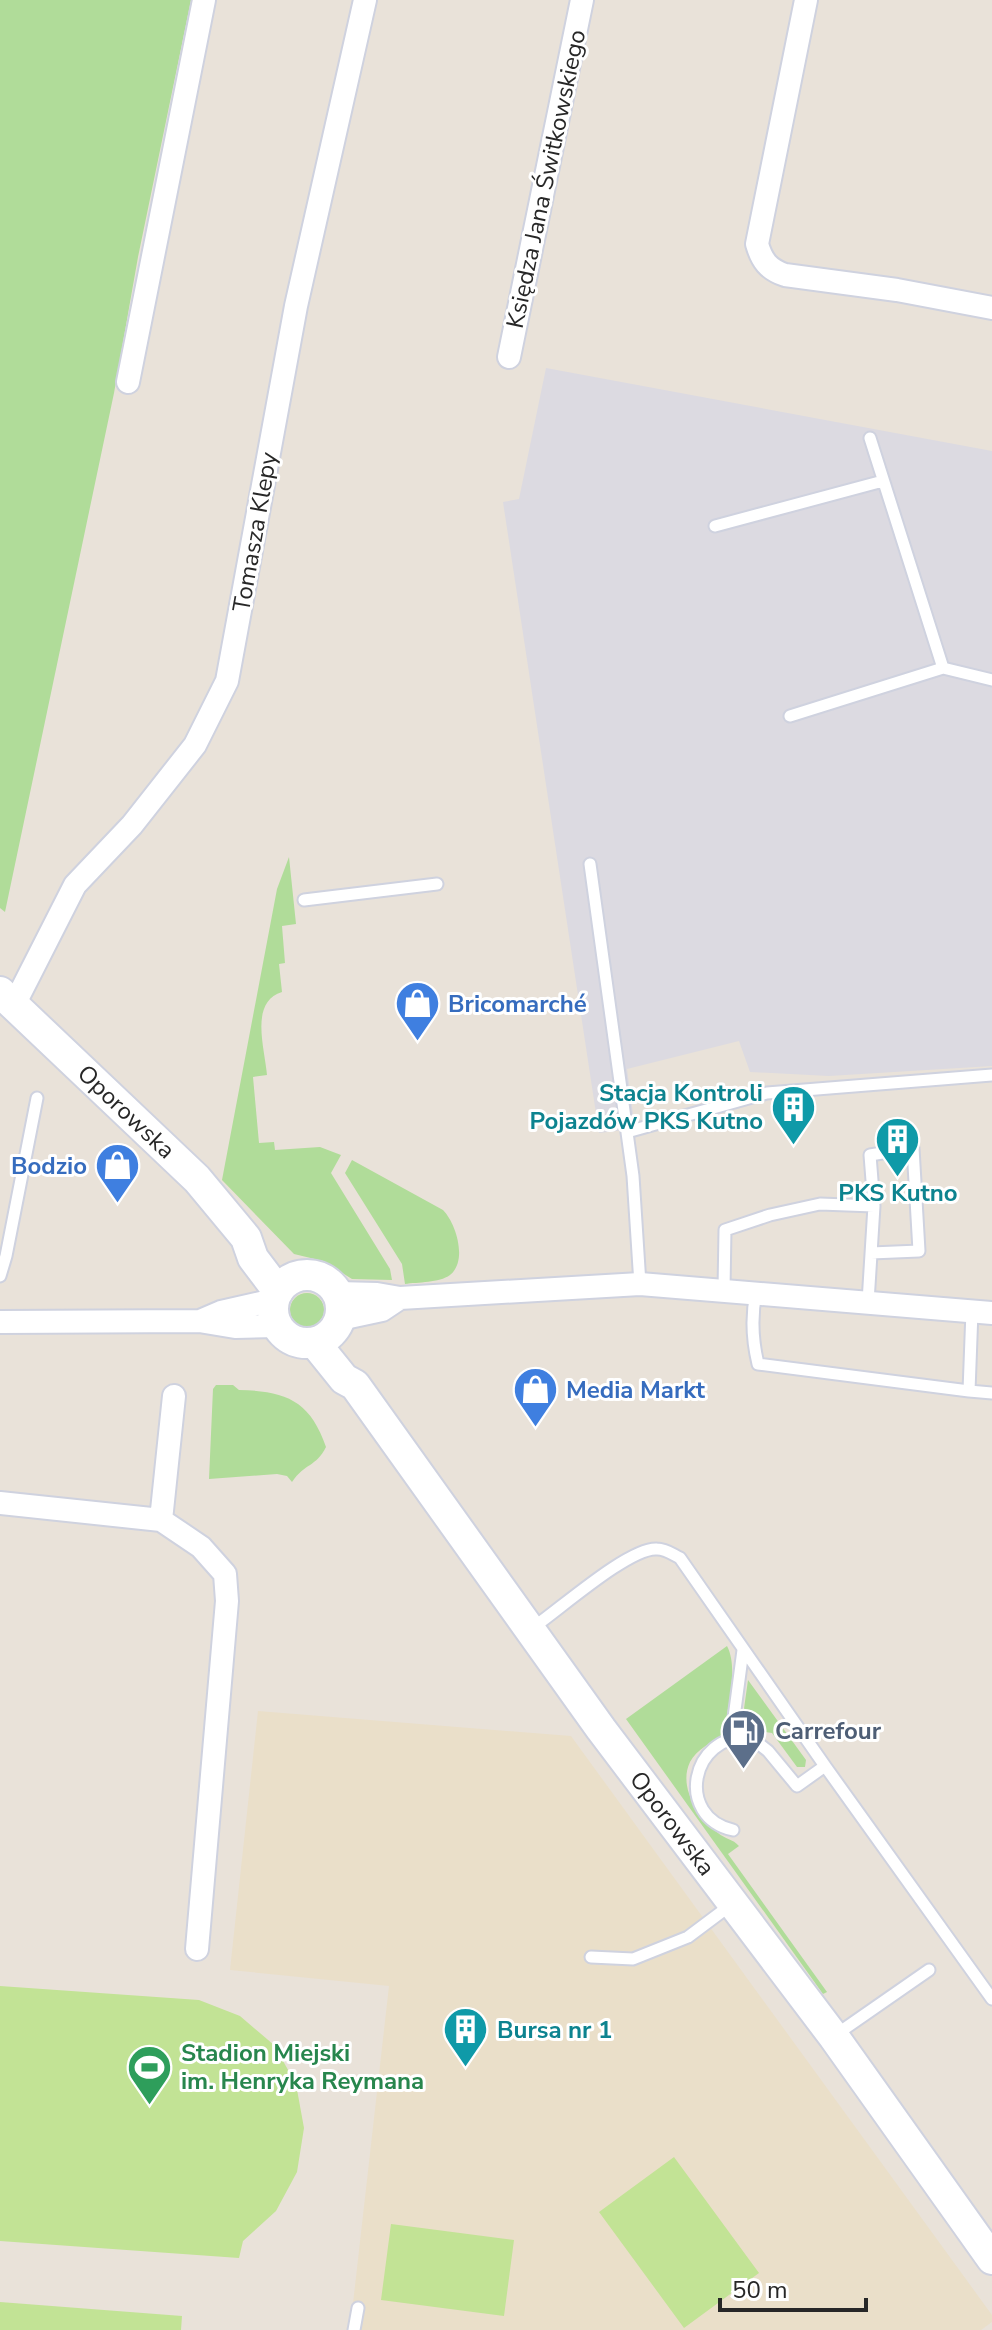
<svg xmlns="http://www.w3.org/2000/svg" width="992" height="2330" font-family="'Nunito Sans',sans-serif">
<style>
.industrial{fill:#dcdae1}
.education{fill:#eadfc9}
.green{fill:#b0dc99}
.pitch{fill:#c2e395}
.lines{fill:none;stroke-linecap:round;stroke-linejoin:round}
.lane-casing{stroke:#cfd2df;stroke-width:15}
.street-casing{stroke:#cfd2df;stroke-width:26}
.secondary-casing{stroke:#cfd2df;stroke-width:34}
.lane{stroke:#fff;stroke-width:11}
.street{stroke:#fff;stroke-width:22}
.secondary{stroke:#fff;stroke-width:30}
.labels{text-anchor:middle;stroke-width:6;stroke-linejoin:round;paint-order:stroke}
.street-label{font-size:24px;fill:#272727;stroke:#fff}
.shop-label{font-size:24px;font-weight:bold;fill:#366cbe;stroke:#fff;text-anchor:start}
.culture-label{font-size:24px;font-weight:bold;fill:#0d838f;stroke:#fff;text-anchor:end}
.service-label{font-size:24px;font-weight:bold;fill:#4e5e75;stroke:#fff;text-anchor:start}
.leisure-label{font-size:24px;font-weight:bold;fill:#27864d;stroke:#fff;text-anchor:start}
</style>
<rect width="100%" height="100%" fill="#e9e2d9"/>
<path class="industrial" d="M546 368 992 451V1066L829 1076 750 1072 739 1041 627 1069 635 1129 599 1133 503 502 519 499Z"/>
<path class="education" d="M258 1711 571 1736 992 2315V2322L981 2330H350L389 1986 230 1970Z"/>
<path class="green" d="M0 0H191L138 257 114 393 5 912 0 908Z
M289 857 296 924 282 926 285 963 279 964 282 992C249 1002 265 1049 267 1075L253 1077 259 1143 274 1142 275 1150 320 1147 341 1155 331 1173 390 1269 392 1280 352 1279 323 1261 294 1254 222 1180 277 889Z
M352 1160 443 1210C456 1223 468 1261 450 1275 439 1283 418 1282 405 1284L402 1264 345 1173Z
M290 1310a17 17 0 1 1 34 0a17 17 0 1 1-34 0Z
M216 1385H233L239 1390C285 1391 310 1400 326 1447 316 1467 305 1463 292 1482L287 1476 277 1474 209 1479 213 1389Z
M727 1646C739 1669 727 1708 724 1734 713 1741 696 1750 690 1762 678 1787 698 1817 718 1833 725 1839 733 1839 739 1846L728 1854 827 1992 823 1994 626 1719Z
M748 1680 806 1760 805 1767H797L772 1733 753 1730 744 1734 741 1730Z"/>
<path class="pitch" d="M0 1986 199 2000 240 2016 274 2045 296 2084 304 2128 297 2172 276 2211 243 2241 239 2258 0 2241Z
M674 2157 759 2273 684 2328 599 2212Z
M391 2224 514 2240 504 2316 381 2300Z
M0 2302 182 2316 181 2330H0Z"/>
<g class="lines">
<defs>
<path id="lane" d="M870 438 943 668 992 680
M715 526 883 481
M790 716 943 668
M590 864 633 1176 640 1284
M304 900 437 884
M627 1132 767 1093 992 1075
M871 1253 919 1251 913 1148 870 1155 874 1206
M0 1276 6 1256 37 1098
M724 1289 725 1230 770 1215 820 1204 874 1206 868 1302
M756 1293C751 1317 752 1339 758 1364L969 1391 972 1311
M969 1391 992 1393
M531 1629C558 1611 629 1547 657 1549 666 1549 672 1554 680 1558L825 1766 797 1786 768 1751 750 1737C690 1734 675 1817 733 1830
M731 1740 743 1650
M825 1766 992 1999
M591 1957 633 1959 688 1937 732 1904
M834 2036 929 1970
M354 2330 358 2308"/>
<path id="street" d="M806 0 757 244C762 261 768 269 785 275L897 290 992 308
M509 357 582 0
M128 382 204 0
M14 1005 75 885 132 825 195 745 227 681 296 306 365 0
M337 1293 377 1294 400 1298 640 1284 992 1313
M340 1319 382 1310 400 1298
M200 1321 221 1312 274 1300
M0 1322 199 1321 235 1327 277 1326
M0 1503 161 1520 201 1547 225 1574 227 1601 197 1949
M161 1520 174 1396"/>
<g id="secondary">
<path id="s1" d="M0 992 197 1179 246 1238 253 1258 278 1291"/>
<circle cx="307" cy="1309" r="34"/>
<path id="s2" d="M315 1343 344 1379 355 1385 601 1729 834 2037 992 2259"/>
</g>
</defs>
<use href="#lane" class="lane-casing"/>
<use href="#street" class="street-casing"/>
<use href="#secondary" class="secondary-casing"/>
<use href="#lane" class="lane"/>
<use href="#street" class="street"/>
<use href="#secondary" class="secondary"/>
</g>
<defs>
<symbol id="shop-pin" viewBox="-11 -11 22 30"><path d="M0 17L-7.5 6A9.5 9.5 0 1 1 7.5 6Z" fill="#3f7fe0" stroke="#fff"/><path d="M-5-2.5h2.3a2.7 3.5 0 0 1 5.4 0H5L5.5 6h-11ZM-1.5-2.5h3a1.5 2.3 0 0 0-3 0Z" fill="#fff"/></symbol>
<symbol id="building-pin" viewBox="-11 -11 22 30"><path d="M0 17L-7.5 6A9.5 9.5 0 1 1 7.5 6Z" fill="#0f9aa8" stroke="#fff"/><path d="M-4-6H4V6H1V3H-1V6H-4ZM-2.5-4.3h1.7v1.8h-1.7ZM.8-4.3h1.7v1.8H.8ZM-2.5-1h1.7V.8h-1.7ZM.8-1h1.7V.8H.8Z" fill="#fff"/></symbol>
<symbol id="fuel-pin" viewBox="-11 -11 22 30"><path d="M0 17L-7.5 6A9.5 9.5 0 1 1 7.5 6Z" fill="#5c6f8a" stroke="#fff"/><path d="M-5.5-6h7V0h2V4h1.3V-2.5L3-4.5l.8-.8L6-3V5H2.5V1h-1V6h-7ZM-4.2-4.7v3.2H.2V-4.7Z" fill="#fff"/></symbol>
<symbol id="stadium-pin" viewBox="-11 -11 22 30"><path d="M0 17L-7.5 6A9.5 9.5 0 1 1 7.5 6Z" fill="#2e9e5b" stroke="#fff"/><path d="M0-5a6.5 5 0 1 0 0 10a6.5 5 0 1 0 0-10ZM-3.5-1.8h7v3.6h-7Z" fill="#fff"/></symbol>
</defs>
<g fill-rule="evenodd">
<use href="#shop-pin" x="392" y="978" width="51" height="69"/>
<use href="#building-pin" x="768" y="1082" width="51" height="69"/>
<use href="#building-pin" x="872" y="1114" width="51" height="69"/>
<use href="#shop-pin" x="92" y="1140" width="51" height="69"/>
<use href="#shop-pin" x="510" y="1364" width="51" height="69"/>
<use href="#fuel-pin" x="718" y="1706" width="51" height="69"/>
<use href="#building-pin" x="440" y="2004" width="51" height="69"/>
<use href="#stadium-pin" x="124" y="2042" width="51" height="69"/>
</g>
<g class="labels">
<g class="street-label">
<text transform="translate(546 179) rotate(-78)" y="8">Księdza Jana Świtkowskiego</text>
<text transform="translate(255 532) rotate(-80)" y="8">Tomasza Klepy</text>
<text dy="8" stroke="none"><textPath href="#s1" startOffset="174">Oporowska</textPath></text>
<text dy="8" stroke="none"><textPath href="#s2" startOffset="600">Oporowska</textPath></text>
</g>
<g class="shop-label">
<text x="448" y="1012">Bricomarché</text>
<text x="87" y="1174" text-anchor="end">Bodzio</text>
<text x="566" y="1398">Media Markt</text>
</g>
<g class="culture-label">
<text x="763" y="1101">Stacja Kontroli<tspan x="763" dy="28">Pojazdów PKS Kutno</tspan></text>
<text x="898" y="1201" text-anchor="middle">PKS Kutno</text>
<text x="497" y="2038" text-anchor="start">Bursa nr 1</text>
</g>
<g class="service-label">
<text x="775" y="1739">Carrefour</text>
</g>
<g class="leisure-label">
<text x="181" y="2061">Stadion Miejski<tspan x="181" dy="28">im. Henryka Reymana</tspan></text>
</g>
</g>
<path d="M720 2298v12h146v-12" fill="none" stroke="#272727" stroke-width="4"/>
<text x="732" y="2298" font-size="24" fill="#272727" stroke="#ffffff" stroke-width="6" paint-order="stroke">50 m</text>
</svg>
